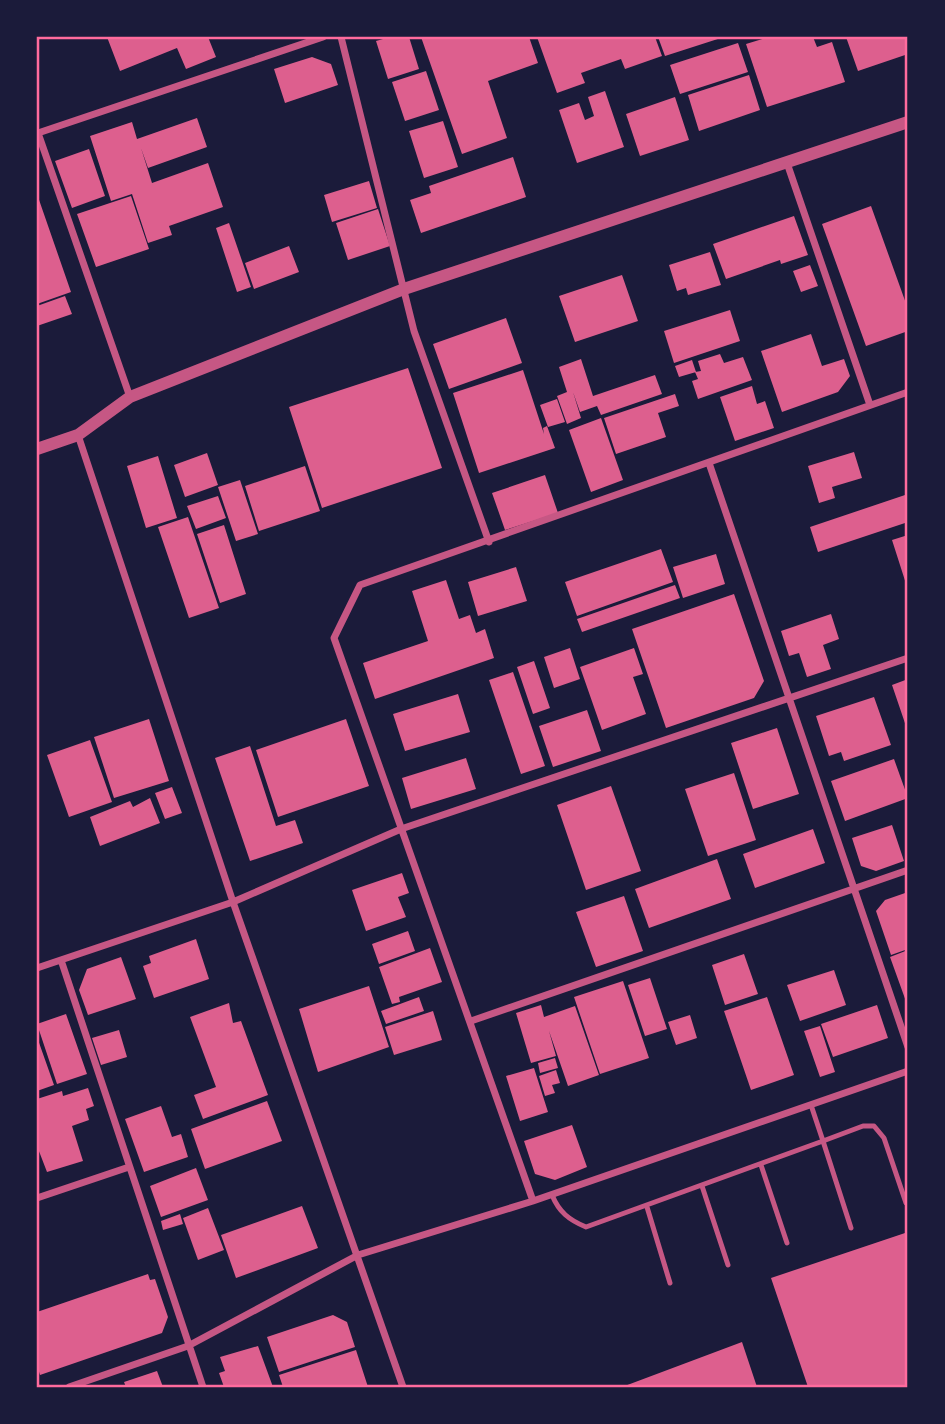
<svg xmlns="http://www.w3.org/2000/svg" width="945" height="1424" font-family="'Sofia Sans Condensed',sans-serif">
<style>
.building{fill:#dd5f8e}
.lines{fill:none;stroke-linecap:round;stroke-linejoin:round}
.service{stroke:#c65784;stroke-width:5}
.minor{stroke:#c65784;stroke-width:7}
.tertiary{stroke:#c65784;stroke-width:12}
.neatline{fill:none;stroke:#ff6b9d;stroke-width:2.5}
</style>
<rect width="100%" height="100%" fill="#1b1b3a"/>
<path class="building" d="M107 37H208L216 57 186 69 177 48 120 71Z
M390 37H409L419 69 388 79 376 41Z
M421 37H529L538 63 488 81 507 138 462 154Z
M537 37H655L662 56 625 69 621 59 581 73 585 83 557 93Z
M658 37H724L665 56Z
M769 37H813L817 47 832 42 845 82 767 107 746 44Z
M846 37H908V54L858 71Z
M738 43 748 72 680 94 670 65Z
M312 57 331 64 338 85 285 103 274 69Z
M426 71 439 110 405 121 392 82Z
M749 75 760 110 699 131 688 95Z
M605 91 624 147 577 163 559 110 579 103 585 120 594 116 588 97Z
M675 97 689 140 640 156 626 114Z
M197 118 207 147 148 168 141 148 152 183 208 163 223 207 169 226 172 235 148 243 132 194 111 201 90 136 132 122 137 139Z
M443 121 458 167 424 178 409 131Z
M89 149 105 196 72 208 55 161Z
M513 157 526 197 421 233 410 200 431 193 429 186Z
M369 181 377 208 332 222 324 195Z
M37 194 71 292 37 304Z
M131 196 149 249 96 267 77 214Z
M871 206 908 309V331L866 346 822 224Z
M378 209 390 246 348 260 336 223Z
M794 216 808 255 781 264 780 260 726 279 713 244Z
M229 223 251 287 237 292 216 228Z
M289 246 299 272 254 289 245 263Z
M710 252 721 285 688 295 686 288 677 291 669 265Z
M810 265 818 286 801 292 793 271Z
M622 275 638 321 575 342 559 296Z
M65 296 72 314 37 326V306Z
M730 310 740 341 674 363 664 331Z
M506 318 522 363 449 389 433 344Z
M811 334 822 366 844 359 850 376 838 392 782 412 761 351Z
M720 354 724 363 743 357 752 380 698 399 692 381 698 379 695 372 701 371 698 361Z
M581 359 593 396 655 375 662 394 601 415 597 406 580 412 573 392 581 418 567 424 557 396 567 392 559 367Z
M692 360 696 372 679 377 675 366Z
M408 368 442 468 322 508 289 407Z
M523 370 544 434 543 428 547 426 555 448 479 473 453 393Z
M752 386 757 404 765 401 774 428 735 441 720 397Z
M675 394 679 406 658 413 666 437 616 454 604 418Z
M557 399 565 422 548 427 540 405Z
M601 418 623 480 591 492 569 430Z
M854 452 862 478 832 487 835 498 819 503 808 466Z
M207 453 218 485 185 497 174 465Z
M158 456 177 518 146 528 127 466Z
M305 466 320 511 259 531 245 486Z
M545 475 558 513 505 530 492 493Z
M240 480 258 534 236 541 218 487Z
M908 494V522L818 552 810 527Z
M218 496 226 518 196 529 187 506Z
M188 517 219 608 189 618 158 527Z
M224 525 246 594 220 603 197 534Z
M908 535V590L892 540Z
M661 549 673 582 577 616 565 582Z
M716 554 725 584 683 598 673 567Z
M516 567 527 601 478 616 468 582Z
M446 580 459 619 470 615 476 633 485 629 494 658 375 699 363 663 428 641 412 591Z
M675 585 680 598 582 632 577 619Z
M734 594 764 681 754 698 666 728 632 629Z
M831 614 839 639 823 645 831 669 807 677 799 653 789 656 781 631Z
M570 648 580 679 554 688 544 657Z
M634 648 643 674 633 677 646 714 602 730 580 667Z
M534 661 550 708 533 714 517 667Z
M513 672 545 766 521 774 489 680Z
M908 679V732L892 685Z
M458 694 470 732 405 751 393 714Z
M874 697 891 745 844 761 841 752 829 756 816 716Z
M587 710 601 751 553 767 539 726Z
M149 719 169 781 114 798 94 737Z
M346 719 369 786 278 817 256 750Z
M777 728 799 794 753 809 731 743Z
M90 740 112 802 69 817 47 755Z
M250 746 276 826 295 820 303 843 250 861 215 758Z
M466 758 476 789 411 809 402 778Z
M894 759 908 798 845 821 831 781Z
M734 773 756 840 708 856 685 789Z
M611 786 641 871 586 890 557 805Z
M172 787 182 813 165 819 155 793Z
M150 798 160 823 100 846 90 817 130 801 133 807Z
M892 825 904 861 876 871 861 866 852 838Z
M813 829 825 863 755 888 743 854Z
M717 859 731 899 649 928 635 889Z
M402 873 409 893 398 897 406 917 366 931 352 890Z
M908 892V949L891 955 876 911 885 900Z
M624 896 643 951 596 967 576 912Z
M408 931 415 951 379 964 372 944Z
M196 939 209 979 154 998 143 966 151 963 149 956Z
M430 948 442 982 399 997 400 1002 392 1004 379 967Z
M908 950V1007L890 957Z
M744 954 758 994 725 1005 712 965Z
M121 957 136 999 88 1015 79 990 87 969Z
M834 970 846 1005 800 1021 787 985Z
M650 978 667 1029 645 1036 628 985Z
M623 981 649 1058 600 1074 574 997Z
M369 986 389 1047 318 1072 299 1009Z
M419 997 424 1011 386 1024 381 1011Z
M767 997 794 1075 751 1090 724 1011Z
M229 1003 233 1023 241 1021 268 1095 203 1119 194 1095 216 1087 190 1017Z
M541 1005 544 1017 575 1006 599 1075 568 1086 549 1031 556 1056 531 1063 516 1013Z
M877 1005 888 1038 833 1057 821 1024Z
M433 1011 442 1040 394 1055 385 1027Z
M66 1014 87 1074 57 1084 37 1024Z
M690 1015 697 1038 676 1045 668 1022Z
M820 1026 835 1072 820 1077 804 1031Z
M119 1030 127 1057 101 1065 92 1038Z
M37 1037 54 1085 37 1091Z
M555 1058 558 1068 540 1073 538 1063Z
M534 1068 548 1112 520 1121 506 1076Z
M556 1070 560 1083 552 1085 555 1093 545 1096 539 1076Z
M88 1088 94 1106 86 1109 89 1120 72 1126 83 1161 47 1172 37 1146V1099L62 1091 63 1096Z
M267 1101 282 1141 205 1169 191 1129Z
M161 1106 172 1137 181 1134 188 1157 144 1172 125 1119Z
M572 1125 587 1167 555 1180 535 1174 524 1141Z
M196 1168 208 1200 161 1217 150 1186Z
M302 1206 318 1248 236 1278 221 1235Z
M208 1208 224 1250 198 1260 183 1218Z
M180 1214 183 1224 163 1230 161 1221Z
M908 1232V1387H808L771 1278Z
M148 1274 150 1280 155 1279 168 1317 162 1333 40 1375 37 1365V1312Z
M333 1315 347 1322 355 1347 279 1372 267 1337Z
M742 1342 757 1387H622Z
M258 1346 273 1387H224L219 1373 225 1371 220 1357Z
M356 1350 368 1387H283L279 1375Z
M157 1371 163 1387H126L124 1382Z"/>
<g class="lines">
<path class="service" d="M761 1165 787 1243
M702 1186 728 1265
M552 1195C559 1212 569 1220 586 1227L823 1141 811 1105
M647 1207 670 1283
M851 1228 823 1141 863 1126H874L884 1138 906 1203"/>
<path class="minor" d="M341 37 414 331 489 542
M38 133 323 37
M38 133 130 397
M787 163 870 405
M78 435 233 902 403 1387
M709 463 908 1047
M61 960 203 1387
M37 968 233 902 401 829 908 658
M471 1021 908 870
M37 1198 129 1167
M533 1201 334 638 360 585 908 392
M69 1387 188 1346 358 1255 533 1201 908 1071"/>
<path class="tertiary" d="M37 449 78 435 130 397 404 289 908 122"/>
</g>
<rect width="945" height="1424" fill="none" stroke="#1b1b3a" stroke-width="77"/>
<rect x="38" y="38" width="868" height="1348" class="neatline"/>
</svg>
